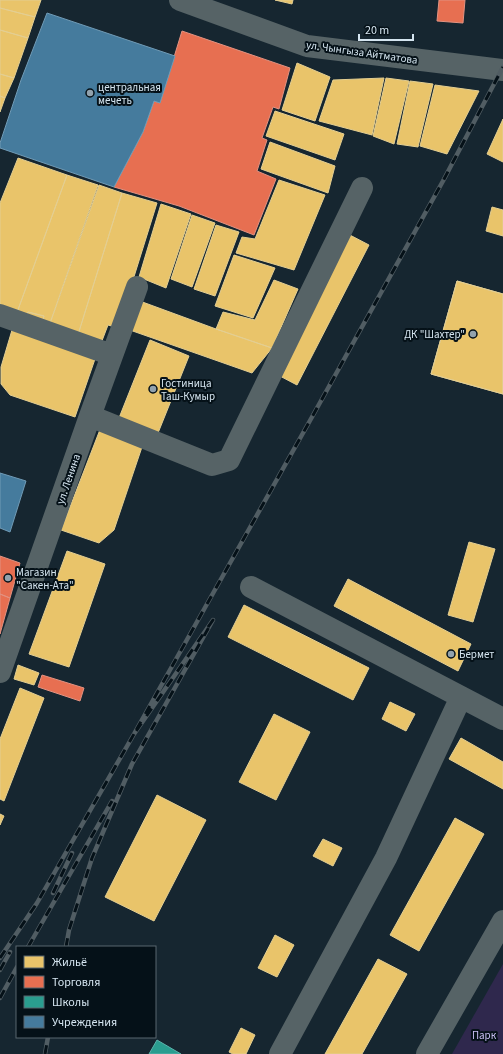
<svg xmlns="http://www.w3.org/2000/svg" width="503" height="1054" font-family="'Source Sans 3',sans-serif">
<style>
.green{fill:#2f284d}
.homes{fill:#e9c46a;stroke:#e3ce92}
.shops{fill:#e76f51;stroke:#e29281}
.schools{fill:#2a9d8f;stroke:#5db3ac}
.public{fill:#457b9d;stroke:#709bb6}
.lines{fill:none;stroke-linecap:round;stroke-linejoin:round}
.minor{stroke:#566366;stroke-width:22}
.rail-casing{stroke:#515d63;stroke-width:4.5}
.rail{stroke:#051118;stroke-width:3;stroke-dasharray:9;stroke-linecap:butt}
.poi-dot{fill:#92a2ad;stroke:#051118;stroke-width:1.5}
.labels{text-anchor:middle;stroke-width:4;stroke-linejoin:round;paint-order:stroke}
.street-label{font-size:11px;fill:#d5e5f0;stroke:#051118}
.poi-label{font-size:11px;fill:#d5e5f0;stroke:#051118;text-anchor:start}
.park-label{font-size:11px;fill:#c8bef2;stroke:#051118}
</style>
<rect width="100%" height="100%" fill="#162630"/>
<path class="green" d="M503 964V1054H452Z"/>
<path class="homes" d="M0 0H41L35 17 0 8Z
M275 0H293L292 4Z
M0 8 35 17 28 38 0 30Z
M0 30 28 38 14 78 0 74Z
M297 63 330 77 315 121 282 110Z
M0 74 14 78 5 98 0 96Z
M384 78 372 135 319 121 333 80Z
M386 78 409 81 394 144 373 136Z
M410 81 433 84 418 147 397 144Z
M435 85 479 91 447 154 420 146Z
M0 96 5 98 0 112Z
M275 111 344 134 335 160 266 136Z
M503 119V162L487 154Z
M270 142 335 166 328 193 261 169Z
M18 158 67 175 15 318 0 312V203Z
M67 175 98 185 48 329 41 327 44 316 28 312 25 321 15 318Z
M279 180 325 195 294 270 236 253 242 237 255 239Z
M99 185 122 193 77 338 48 329Z
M122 193 157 203 118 328 108 325 100 346 77 338Z
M161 204 191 214 166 288 139 277Z
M492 207 503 210V236L486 231Z
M192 215 215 223 192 287 171 279Z
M216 225 239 232 215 296 194 289Z
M346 233 369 245 297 385 278 375Z
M234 255 275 268 253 318 215 306Z
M274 280 298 289 272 348 216 329 223 312 255 320Z
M457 281 503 294V394L431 374Z
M457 281 503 294V394L431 374Z
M137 300 216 329 272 348 252 373 127 329Z
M28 312 44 316 41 327 25 321Z
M12 330 95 359 75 417 10 395 1 384V367Z
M150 340 189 356 156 438 117 423Z
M101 427 143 444 114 530 99 543 61 530Z
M469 542 495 549 473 622 448 615Z
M67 551 105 564 69 667 29 654Z
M348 579 471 644 458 671 334 606Z
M244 605 369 668 353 700 228 637Z
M18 665 39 673 34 685 14 679Z
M20 688 44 698 4 801 0 799V739Z
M390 702 415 714 406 731 382 719Z
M274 714 310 732 276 800 239 782Z
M461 738 503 762V789L449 759Z
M157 795 206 820 154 921 105 897Z
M0 814 4 816 0 825Z
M455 818 484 834 419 951 390 935Z
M323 839 342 848 333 866 313 856Z
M275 935 294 945 277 977 258 968Z
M378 959 407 974 362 1054H325Z
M241 1028 255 1035 246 1054H233L229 1052Z"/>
<path class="shops" d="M439 0H465L463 23 437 21Z
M182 31 290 68 279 109 273 107 262 138 267 140 257 171 276 179 254 235 179 206 114 187 143 132 154 101 160 103Z
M0 556 20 563 10 598 0 594Z
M0 594 10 598 0 634Z
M42 675 84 688 80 701 38 687Z"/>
<path class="schools" d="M157 1040 181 1054H149Z"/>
<path class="public" d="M47 13 175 56 160 103 154 101 143 132 114 187 0 148V143L21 80Z
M0 473 26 481 10 532 0 528Z"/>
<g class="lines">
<path class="minor" d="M180 0 307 46 503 70
M0 315 112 355
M90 416 212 465 229 460 362 188
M251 587 503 719
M0 672 90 416 137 287
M280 1054 386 858 461 697
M427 1054 503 921"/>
<defs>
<path id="rail" d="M53 893 72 853
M28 947 112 801
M66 947 69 930 92 858 132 764 213 620 134 734 312 417 443 181 503 67
M0 958 37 903 134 734
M0 970 10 952
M0 998 17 967
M45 1054 48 1037"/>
</defs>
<use href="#rail" class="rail-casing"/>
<use href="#rail" class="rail"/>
</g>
<g class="poi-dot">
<circle cx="90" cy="93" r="4"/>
<circle cx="473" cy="334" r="4"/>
<circle cx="153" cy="389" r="4"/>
<circle cx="8" cy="578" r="4"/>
<circle cx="451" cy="654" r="4"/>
</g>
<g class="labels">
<g class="street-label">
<text transform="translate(362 52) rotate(8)" y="4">ул. Чынгыза Айтматова</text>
<text transform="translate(68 479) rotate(-71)" y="4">ул. Ленина</text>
</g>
<g class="poi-label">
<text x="98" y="91">центральная<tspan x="98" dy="13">мечеть</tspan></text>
<text x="465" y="338" text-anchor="end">ДК "Шахтер"</text>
<text x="161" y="387">Гостиница<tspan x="161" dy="13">Таш-Кумыр</tspan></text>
<text x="16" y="576">Магазин<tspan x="16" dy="13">"Сакен-Ата"</tspan></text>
<text x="459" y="658">Бермет</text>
</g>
<g class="park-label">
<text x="484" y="1039">Парк</text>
</g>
</g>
<rect x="16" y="946" width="140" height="92" fill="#051118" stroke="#58666e"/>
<rect x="24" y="956" width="20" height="12" fill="#e9c46a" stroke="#58666e"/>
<text x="52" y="966" font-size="12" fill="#d5e5f0">Жильё</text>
<rect x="24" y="976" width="20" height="12" fill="#e76f51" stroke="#58666e"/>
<text x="52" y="986" font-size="12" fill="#d5e5f0">Торговля</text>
<rect x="24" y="996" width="20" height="12" fill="#2a9d8f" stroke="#58666e"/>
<text x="52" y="1006" font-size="12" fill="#d5e5f0">Школы</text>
<rect x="24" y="1016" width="20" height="12" fill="#457b9d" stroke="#58666e"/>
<text x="52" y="1026" font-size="12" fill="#d5e5f0">Учреждения</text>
<path d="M359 34v6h54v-6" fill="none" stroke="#d5e5f0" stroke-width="2"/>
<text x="365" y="34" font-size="12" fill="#d5e5f0" stroke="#051118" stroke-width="3" paint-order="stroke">20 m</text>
</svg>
